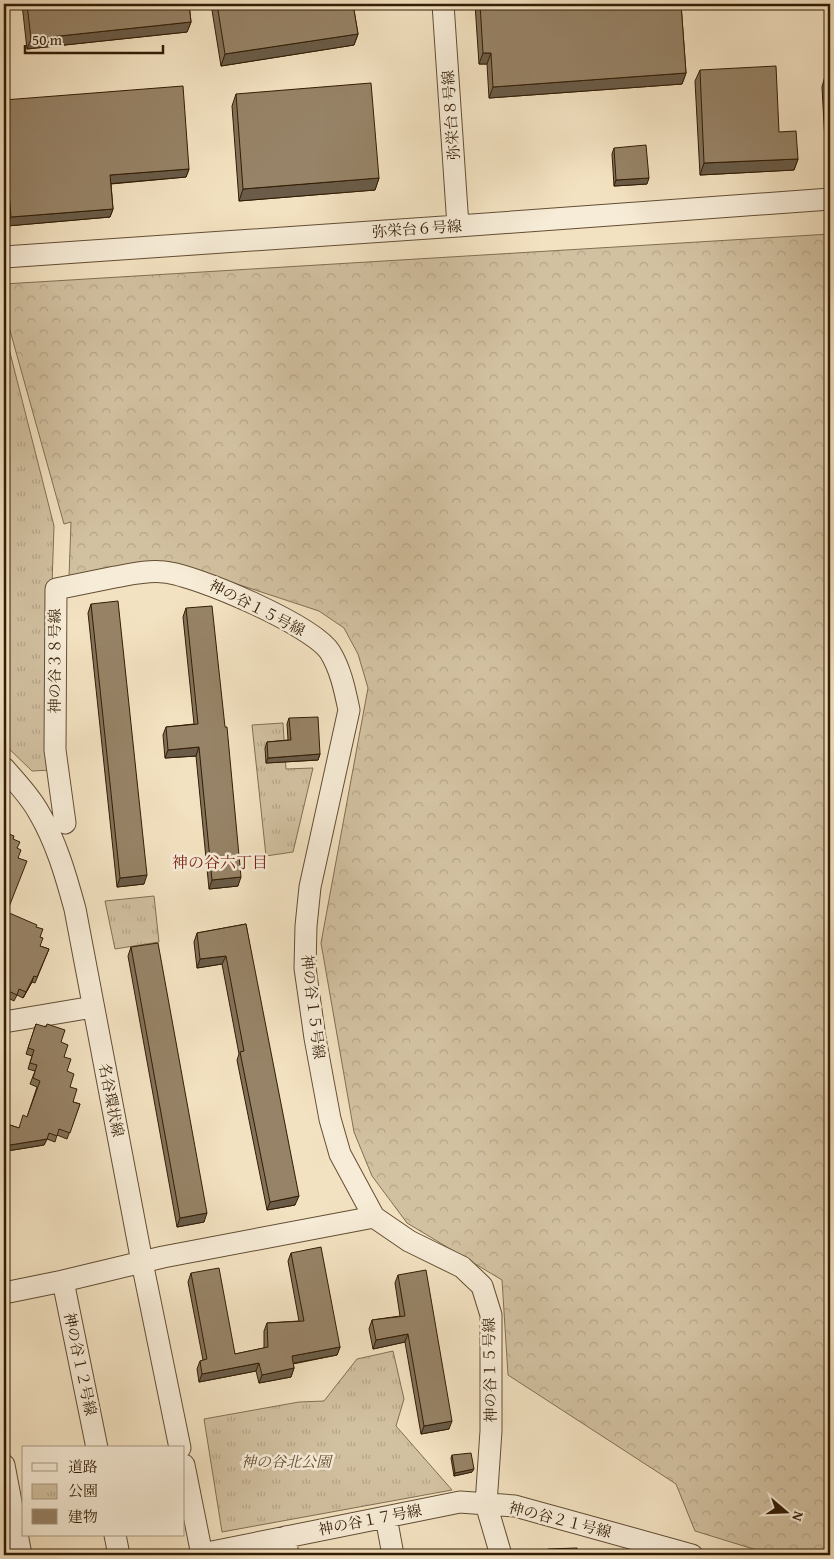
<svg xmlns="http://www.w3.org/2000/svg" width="834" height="1559" font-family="'Gentium Book Plus','Noto Serif JP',serif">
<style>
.forest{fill:url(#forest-crowns);stroke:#826f53}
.park{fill:url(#park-tufts);stroke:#826f53}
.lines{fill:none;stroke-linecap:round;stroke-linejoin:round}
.minor-casing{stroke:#634e34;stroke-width:23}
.minor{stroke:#f7ecd7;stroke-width:21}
.wall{fill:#827159;stroke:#331d05}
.shaded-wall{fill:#6a5c48;stroke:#331d05}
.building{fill:#978367;stroke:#331d05}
.labels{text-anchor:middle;stroke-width:5;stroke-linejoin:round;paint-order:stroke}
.street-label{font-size:15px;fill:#331d05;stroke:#f7ecd7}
.park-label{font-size:15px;font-style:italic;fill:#634e34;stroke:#f7ecd7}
.neighbourhood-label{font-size:16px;fill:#7a1f14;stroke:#f7ecd7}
</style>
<defs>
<pattern id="forest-crowns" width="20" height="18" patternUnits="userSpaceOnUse" patternTransform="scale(1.25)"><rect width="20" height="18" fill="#d2c1a1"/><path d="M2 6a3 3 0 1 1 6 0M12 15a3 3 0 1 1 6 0" fill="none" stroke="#b5a589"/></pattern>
<pattern id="park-tufts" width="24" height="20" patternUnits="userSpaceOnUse" patternTransform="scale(1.25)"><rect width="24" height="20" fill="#d2c1a1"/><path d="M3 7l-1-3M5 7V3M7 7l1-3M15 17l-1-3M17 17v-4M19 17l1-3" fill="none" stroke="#b5a589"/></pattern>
</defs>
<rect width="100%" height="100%" fill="#f3e2c1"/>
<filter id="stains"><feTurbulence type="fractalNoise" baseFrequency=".004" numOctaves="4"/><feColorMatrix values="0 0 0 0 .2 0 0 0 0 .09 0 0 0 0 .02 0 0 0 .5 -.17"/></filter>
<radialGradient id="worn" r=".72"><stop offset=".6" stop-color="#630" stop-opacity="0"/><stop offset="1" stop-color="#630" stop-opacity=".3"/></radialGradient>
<path class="forest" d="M830 234V1555H773L695 1531 676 1484 508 1375 502 1280 407 1223 372 1176 354 1132 321 943 368 688 358 654 344 628 319 611 170 562 69 577 71 522 64 524 4 309V284Z"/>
<path class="park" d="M4 329 54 526 52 584V770L32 771 4 744Z
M283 723 286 769 313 768 293 852 266 856 252 725Z
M154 896 159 942 115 949 105 901Z
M393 1351 404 1399 396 1426 452 1490 222 1532 204 1419 299 1402 324 1401 357 1359Z"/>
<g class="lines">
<defs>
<path id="minor" d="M443 4 458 226
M4 257 458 226 830 199
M4 768C16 782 29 795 38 811 56 841 66 876 75 909L142 1262 180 1448
M65 823 55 750 56 589C76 585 95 581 115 577 132 574 148 570 164 572 197 575 314 626 330 652 341 670 345 691 349 710L310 887 306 926 305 968 315 1038 330 1119 340 1154 374 1217 409 1241 462 1267 482 1286 491 1315V1431L486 1504 501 1555
M4 1022 93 1007
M63 1281 97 1448
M4 1293 63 1281 163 1257 374 1217
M4 1465 21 1555
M184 1465 202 1555
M386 1517 393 1555
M115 1535 119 1555
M285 1537 288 1555
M202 1554 460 1502 515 1506 692 1555"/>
</defs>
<use href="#minor" class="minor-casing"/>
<use href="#minor" class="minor"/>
</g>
<path class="wall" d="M22 4H189L191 22 187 32 27 49Z
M211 4H353L358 34 354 45 221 66Z
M475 4H681L686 73 682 84 489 98 487 64H479Z
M700 70 798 159 794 170 700 175 695 81Z
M825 76 830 142H825L822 87Z
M236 94 379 178 375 190 239 201 232 106Z
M4 100 189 169 186 177 111 184 113 209 110 217 7 226 4 180Z
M614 148 647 184 614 186 612 154Z
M91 604 144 884 117 887 88 613Z
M186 608 238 886 209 889 196 756 165 758 163 735 166 727 194 724 183 617Z
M289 718 320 754 318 760 266 763 265 748 267 742 288 740 287 724Z
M4 832 13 839 17 848 18 858 7 912 36 927 40 937V946L49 949 35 983 32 982 23 998 17 995 14 1001 4 996Z
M246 924 295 1205 267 1210 237 1060 239 1054 222 964 197 968 194 942 197 933Z
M131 947 204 1222 177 1227 128 956Z
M36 1024 61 1042 73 1102 80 1104 67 1139 57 1135 55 1142 47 1139 44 1145 7 1151 4 1150V1123L19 1128 27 1117 37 1087 30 1084 35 1071 28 1069 32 1056 26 1054Z
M291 1253 340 1347 337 1355 293 1364 294 1368 291 1377 259 1383 256 1371 199 1382 197 1369 200 1361 203 1360 188 1282 191 1273 235 1354 264 1348V1331L267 1323 299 1321 288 1261Z
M398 1275 449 1429 421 1434 405 1342 373 1349 369 1329 372 1320 400 1316 395 1283Z
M452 1455 472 1472 454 1476 451 1458Z"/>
<path class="shaded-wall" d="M191 22 187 32 27 49 31 39Z
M358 34 354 45 221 66 225 54Z
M483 53H491L487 64H479Z
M686 73 682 84 489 98 493 87Z
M829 132H830V142H825Z
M798 159 794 170 700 175 704 163Z
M189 169 186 177 107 184 110 175Z
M379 178 375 190 239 201 243 189Z
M649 178 647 184 614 186 616 180Z
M113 209 110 217 7 226 11 217Z
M199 747 196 756 165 758 168 750Z
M320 754 318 760 266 763 268 758Z
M147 875 144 884 117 887 120 878Z
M241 877 238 886 209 889 212 880Z
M226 956 222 964 197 968 200 959Z
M34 976 32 982 23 998Z
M47 1139 44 1145 7 1151 10 1145Z
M299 1196 295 1205 267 1210 270 1202Z
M207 1213 204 1222 177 1227 180 1218Z
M408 1334 405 1342 373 1349 376 1340Z
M340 1347 337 1355 289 1364 292 1356Z
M259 1363 256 1371 199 1382 202 1374Z
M294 1368 291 1377 259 1383 262 1375Z
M452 1421 449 1429 421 1434 424 1426Z
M474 1469 472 1472 454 1476 455 1473Z"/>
<path class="building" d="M27 4H189L191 22 31 39Z
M217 4H353L358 34 225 54Z
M480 4H681L686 73 493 87 491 53H483Z
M776 66 779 132 796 131 798 159 704 163 700 70Z
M825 76H830V132H829Z
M371 83 379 178 243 189 236 94Z
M183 86 189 169 110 175 113 209 11 217 4 131V100Z
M646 145 649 178 616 180 614 148Z
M118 601 147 875 120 878 91 604Z
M212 606 225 727H227L241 877 212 880 199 747 168 750 166 727 198 724 186 608Z
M318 717 320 754 268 758 267 742 291 740 289 718Z
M4 832 14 836 13 839 20 842 17 848 21 850 18 858 27 861 7 912 37 925 36 927 43 929 40 937 43 938 40 946 49 949 37 977 34 976 26 992 19 989 17 995 4 989Z
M246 924 299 1196 270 1202 240 1052 244 1051 226 956 200 959 197 933Z
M158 943 207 1213 180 1218 131 947Z
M36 1024 46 1027 47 1024 65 1030 61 1042 68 1045 64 1057 71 1059 67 1071 74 1074 70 1087 77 1089 73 1102 80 1104 70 1133 59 1129 57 1136 49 1133 47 1139 10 1145 4 1143V1123L19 1128 23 1115 27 1117 40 1081 33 1078 37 1065 30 1063 34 1050 28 1048Z
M321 1247 340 1347 292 1356 294 1368 262 1375 259 1363 202 1374 200 1361 207 1359 191 1273 219 1268 235 1354 268 1347 267 1323 304 1321 291 1253Z
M426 1270 452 1421 424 1426 408 1334 376 1340 372 1320 405 1316 398 1275Z
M471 1453 474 1469 455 1473 452 1455Z
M577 1548 578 1555H549L548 1549Z"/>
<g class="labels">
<g class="street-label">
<text transform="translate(451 115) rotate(-94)" y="5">弥栄台８号線</text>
<text transform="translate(417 229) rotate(-4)" y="5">弥栄台６号線</text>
<text transform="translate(257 608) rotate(27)" y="5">神の谷１５号線</text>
<text transform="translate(55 661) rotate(-90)" y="5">神の谷３８号線</text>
<text transform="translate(313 1007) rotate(83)" y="5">神の谷１５号線</text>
<text transform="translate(111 1100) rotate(79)" y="5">名谷環状線</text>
<text transform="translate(80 1364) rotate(78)" y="5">神の谷１２号線</text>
<text transform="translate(490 1370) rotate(-91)" y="5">神の谷１５号線</text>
<text transform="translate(370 1520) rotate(-11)" y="5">神の谷１７号線</text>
<text transform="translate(560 1520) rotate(14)" y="5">神の谷２１号線</text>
</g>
<g class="park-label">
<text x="286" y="1467">神の谷北公園</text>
</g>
<g class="neighbourhood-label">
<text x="220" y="868">神の谷六丁目</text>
</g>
</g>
<rect width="834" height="1559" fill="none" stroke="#f3e2c1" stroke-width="20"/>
<rect x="5" y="5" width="824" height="1549" fill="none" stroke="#331d05" stroke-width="2.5"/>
<rect x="10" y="10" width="814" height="1539" fill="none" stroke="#331d05"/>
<rect x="22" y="1446" width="162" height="90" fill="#f7ecd7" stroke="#a99983"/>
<rect x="32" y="1463" width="25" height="8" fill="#f7ecd7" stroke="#a99983"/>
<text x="68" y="1472" font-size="15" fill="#331d05">道路</text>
<rect x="32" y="1484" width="25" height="15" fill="url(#park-tufts)" stroke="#a99983"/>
<text x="68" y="1496" font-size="15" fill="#331d05">公園</text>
<rect x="32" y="1509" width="25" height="15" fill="#978367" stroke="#a99983"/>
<text x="68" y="1522" font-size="15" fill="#331d05">建物</text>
<g transform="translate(786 1512) rotate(109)" stroke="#f7ecd7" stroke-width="4" paint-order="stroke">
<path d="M0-4L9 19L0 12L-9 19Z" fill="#331d05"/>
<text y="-8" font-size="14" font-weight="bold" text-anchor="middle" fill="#331d05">N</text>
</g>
<path d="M25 45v8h138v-8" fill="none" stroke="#331d05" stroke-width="2.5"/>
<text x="32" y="45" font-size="15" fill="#331d05" stroke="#f7ecd7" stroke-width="4" paint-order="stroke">50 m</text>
<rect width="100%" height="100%" filter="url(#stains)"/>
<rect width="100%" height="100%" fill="url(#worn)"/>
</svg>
